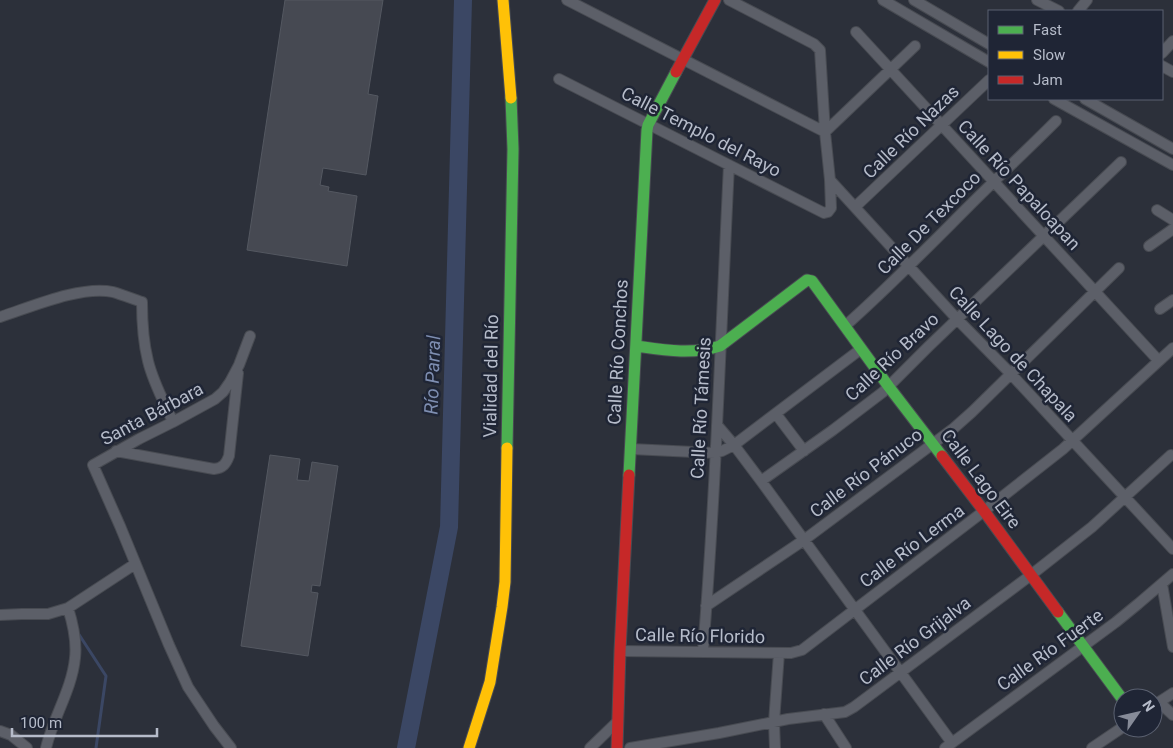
<svg xmlns="http://www.w3.org/2000/svg" width="1173" height="748" font-family="Roboto,sans-serif">
<style>
.lines{fill:none;stroke-linecap:round;stroke-linejoin:round}
.stream{stroke:#3b4764;stroke-width:3}
.river{stroke:#3b4764;stroke-width:18}
.building{fill:#464952;stroke:#545861}
.street-casing{stroke:#484b52;stroke-width:12}
.fast-casing{stroke:#484b52;stroke-width:13}
.slow-casing{stroke:#484b52;stroke-width:13}
.jam-casing{stroke:#484b52;stroke-width:13}
.street{stroke:#5c5f68;stroke-width:10}
.fast{stroke:#4caf50;stroke-width:11}
.slow{stroke:#ffc107;stroke-width:11}
.jam{stroke:#c62828;stroke-width:11}
.labels{text-anchor:middle;stroke-width:5;stroke-linejoin:round;paint-order:stroke}
.street-label{font-size:18px;fill:#b6bcca;stroke:#1f2535}
.water-label{font-size:19px;font-style:italic;fill:#7e8eb1;stroke:#1f2535}
</style>
<rect width="100%" height="100%" fill="#2c303a"/>
<g class="lines">
<path class="stream" d="M78 633 106 676 96 748"/>
<path class="river" d="M406 748 449 527 463 0"/>
</g>
<path class="building" d="M285 0H383L368 94 378 96 366 175 323 168 320 185 329 187 328 191 357 196 347 266 247 250Z
M270 455 300 459 297 480 309 481 312 462 338 466 320 586 312 585 311 592 318 593 308 656 241 646Z"/>
<g class="lines">
<defs>
<path id="street" d="M567 0 825 132 915 46
M883 0 989 62
M914 0 989 44
M1037 0 1059 11
M1078 11 1087 0
M856 32 1158 360
M1162 53 1173 41
M1162 66 1173 72
M559 79 729 165 824 213 828 212 831 208 830 180 825 132 820 50 814 44 729 0
M1054 99 1173 165
M1085 99 1173 149
M830 180 957 319 1010 373 1173 549
M855 207 989 80
M1157 210 1173 220
M1149 246 1173 229
M1160 309 1173 300
M0 317C31 307 81 285 113 292 123 295 133 299 142 302 142 322 143 341 148 361 153 382 164 402 173 422
M845 326C888 288 928 247 968 207 997 178 1027 150 1056 121
M776 414 804 451
M717 425 734 445 761 481 952 743
M631 449 715 453 722 451 734 445 861 349
M116 451 214 469C223 468 226 464 229 456L238 373
M761 481 833 430 883 392 928 347 1121 162
M1162 584 1173 647
M706 606 804 540 954 428 972 412 1119 268
M0 615 22 614H48L68 608 135 564
M620 651 791 653 802 650 984 511 1063 449 1173 348
M703 651C716 490 721 327 729 165
M1159 702 1173 715
M1153 706 1173 693
M824 714 846 748
M0 731 11 735 27 748
M46 748C53 718 72 689 75 658 77 641 73 624 68 608
M231 748 214 726 188 687 169 645 120 526 93 465 139 439 173 422 215 399 223 392 230 382 239 365 250 336
M590 748 617 722
M630 748 719 733 788 719 837 713 845 712 854 707 1031 575 1092 527 1171 455
M775 748 774 722 779 653
M945 748 1116 622 1138 604 1173 574
M1092 748 1123 727"/>
<path id="fast" d="M636 346C664 350 692 355 720 346L807 280 812 281 889 387 942 456
M507 448 513 149 511 98
M629 475 647 130 648 125 676 72
M1058 612 1123 700"/>
<path id="slow" d="M503 0 511 98
M469 748 490 682 502 607 505 582 507 448"/>
<path id="jam" d="M676 72 715 0
M942 456 984 511 1058 612
M617 748 620 651 629 475"/>
</defs>
<use href="#street" class="street-casing"/>
<use href="#fast" class="fast-casing"/>
<use href="#slow" class="slow-casing"/>
<use href="#jam" class="jam-casing"/>
<use href="#street" class="street"/>
<use href="#fast" class="fast"/>
<use href="#slow" class="slow"/>
<use href="#jam" class="jam"/>
</g>
<g class="labels">
<g class="street-label">
<text transform="translate(701 132) rotate(27)" y="6">Calle Templo del Rayo</text>
<text transform="translate(911 132) rotate(-44)" y="6">Calle Río Nazas</text>
<text transform="translate(1019 185) rotate(47)" y="6">Calle Río Papaloapan</text>
<text transform="translate(929 223) rotate(-45)" y="6">Calle De Texcoco</text>
<text transform="translate(618 352) rotate(-87)" y="6">Calle Río Conchos</text>
<text transform="translate(1013 354) rotate(47)" y="6">Calle Lago de Chapala</text>
<text transform="translate(892 357) rotate(-43)" y="6">Calle Río Bravo</text>
<text transform="translate(491 376) rotate(-89)" y="6">Vialidad del Río</text>
<text transform="translate(701 408) rotate(-87)" y="6">Calle Río Támesis</text>
<text transform="translate(152 414) rotate(-28)" y="6">Santa Bárbara</text>
<text transform="translate(866 473) rotate(-37)" y="6">Calle Río Pánuco</text>
<text transform="translate(981 479) rotate(53)" y="6">Calle Lago Eire</text>
<text transform="translate(912 546) rotate(-37)" y="6">Calle Río Lerma</text>
<text transform="translate(700 636) rotate(1)" y="6">Calle Río Florido</text>
<text transform="translate(915 641) rotate(-37)" y="6">Calle Río Grijalva</text>
<text transform="translate(1050 650) rotate(-36)" y="6">Calle Río Fuerte</text>
</g>
<g class="water-label">
<text transform="translate(432 375) rotate(-88)" y="7">Río Parral</text>
</g>
</g>
<rect x="988" y="10" width="175" height="90" fill="#1f2535" stroke="#5b6171"/>
<rect x="998" y="26" width="25" height="8" fill="#4caf50" stroke="#5b6171"/>
<text x="1033" y="35" font-size="15" fill="#b6bcca">Fast</text>
<rect x="998" y="51" width="25" height="8" fill="#ffc107" stroke="#5b6171"/>
<text x="1033" y="60" font-size="15" fill="#b6bcca">Slow</text>
<rect x="998" y="76" width="25" height="8" fill="#c62828" stroke="#5b6171"/>
<text x="1033" y="85" font-size="15" fill="#b6bcca">Jam</text>
<g transform="translate(1138 713) rotate(56)"><circle r="24" fill="#1f2535" stroke="#5b6171"/>
<path d="M0-4L9 19L0 12L-9 19Z" fill="#868b98"/>
<text y="-8" font-size="14" font-weight="bold" text-anchor="middle" fill="#b6bcca">N</text>
</g>
<path d="M12 728v8h145v-8" fill="none" stroke="#b6bcca" stroke-width="2.5"/>
<text x="20" y="728" font-size="15" fill="#b6bcca" stroke="#1f2535" stroke-width="4" paint-order="stroke">100 m</text>
</svg>
